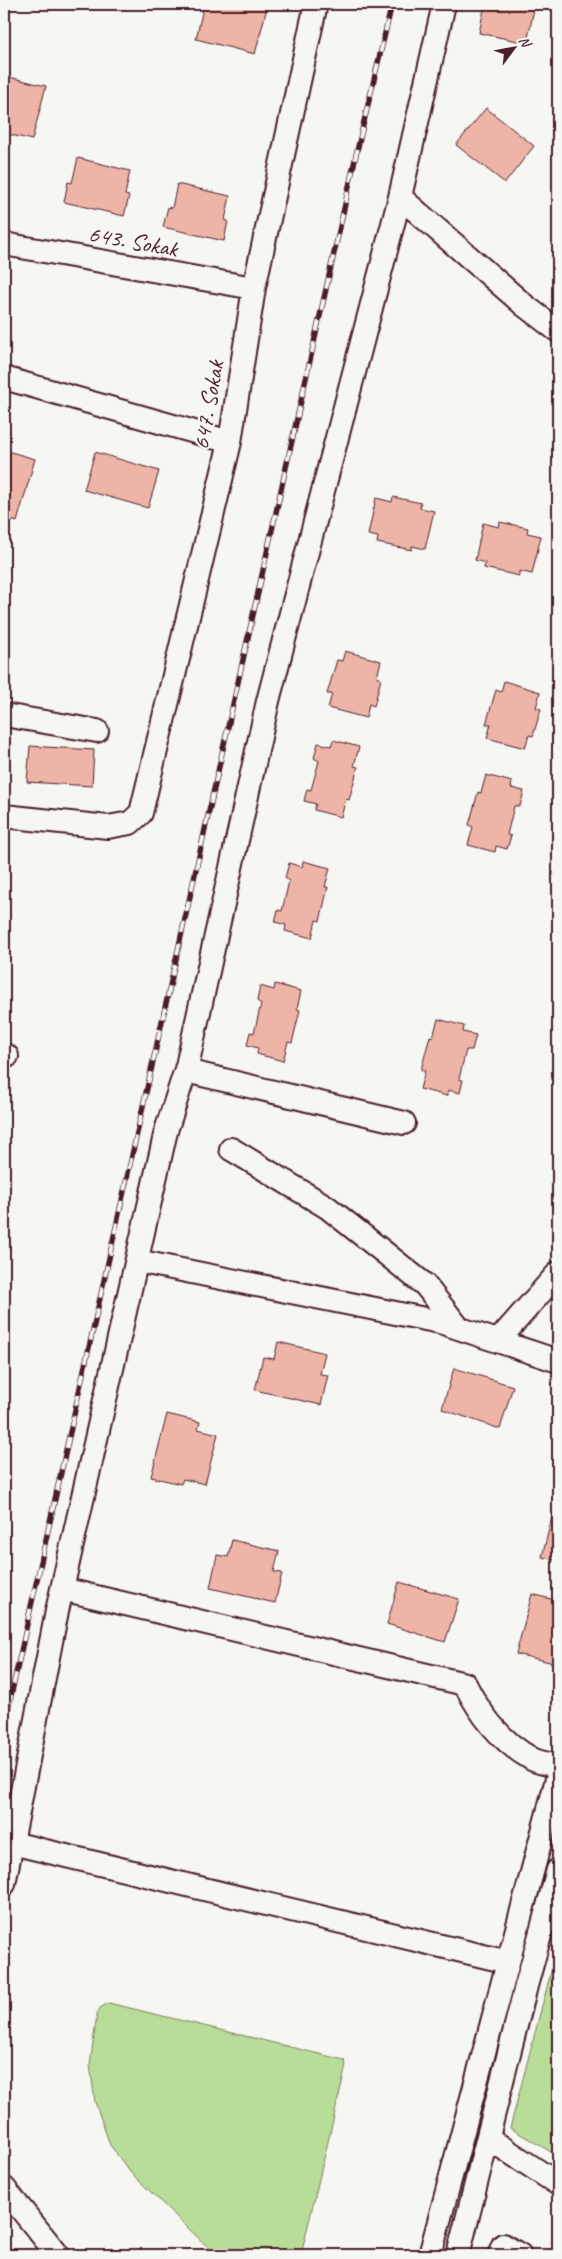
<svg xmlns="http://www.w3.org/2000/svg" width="562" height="2259" font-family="Caveat,sans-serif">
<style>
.green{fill:#b8dd98;stroke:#817e62}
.building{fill:#eeb4a7;stroke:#4a1f2b}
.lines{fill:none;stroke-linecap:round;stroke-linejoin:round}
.minor-casing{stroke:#4a1f2b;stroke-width:26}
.minor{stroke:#f6f6f2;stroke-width:22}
.rail-casing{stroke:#4a1f2b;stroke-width:5.5}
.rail{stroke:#f6f6f2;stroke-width:4;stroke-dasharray:11;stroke-linecap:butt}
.labels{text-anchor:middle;stroke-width:4.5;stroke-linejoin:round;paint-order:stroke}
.street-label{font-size:24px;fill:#4a1f2b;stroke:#f6f6f2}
</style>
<rect width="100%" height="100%" fill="#f6f6f2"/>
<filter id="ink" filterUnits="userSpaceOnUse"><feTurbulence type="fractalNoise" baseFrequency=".02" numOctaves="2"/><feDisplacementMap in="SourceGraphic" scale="10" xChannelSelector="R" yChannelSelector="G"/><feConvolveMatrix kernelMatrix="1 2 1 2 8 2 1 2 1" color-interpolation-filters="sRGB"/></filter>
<g filter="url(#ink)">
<path class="green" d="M558 1945V2156L510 2128Z
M109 2003 344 2060 346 2066 301 2255H216L130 2172 110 2145 95 2102 90 2065 97 2014 100 2008Z"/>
<path class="building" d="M204 4H268L255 54 196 39Z
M485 4H535L527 43 479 33Z
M9 77 46 86 32 140 4 133V99Z
M486 108 534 146 505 183 456 145Z
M78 158 130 171 125 195 129 196 124 216 64 202 68 182 72 183Z
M177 184 230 196 225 220 228 221 224 241 163 227 168 207 172 208Z
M4 450 35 459 17 522 4 518Z
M95 452 159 471 148 508 84 490Z
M393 497 421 503 420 508 434 511 425 549 412 546V550L377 543 378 537 368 535 376 498 392 502Z
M500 522 528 528 527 533 541 536 532 574 519 571V576L484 568 485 563 475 560 483 523 499 527Z
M345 651 381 661 377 677 381 679 374 706 369 704 366 718 328 708 332 694H327L337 660 342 661Z
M504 681 540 692 536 708 541 709 533 736 529 735 525 748 487 738 491 724H486L496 690 501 692Z
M333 740 359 747 354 766 358 767 349 800 346 799 341 817 314 810 316 804 304 801 307 789 311 790 319 761 314 758 318 743 331 746Z
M30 746 94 750 92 786 27 782Z
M486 775 512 782 511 788 524 791 520 806H514L507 835 511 836 507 849 496 846 495 852 468 845 473 827 469 825 478 792 481 793Z
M303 861 330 868 325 887H328L320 921 316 920 312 938 285 931 286 925 275 922 278 910 282 911 289 881 285 878 289 863 302 867Z
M275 984 301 991 297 1009 300 1010 292 1043 288 1042 283 1061 257 1054 258 1048 247 1045 250 1032 254 1033 261 1004 257 1001 260 986 274 990Z
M438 1019 464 1026 463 1032 476 1035 472 1050H466L459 1079 463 1080 460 1093 448 1090 447 1096 420 1089 425 1071 421 1070 430 1036 433 1037Z
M278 1342 325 1353 320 1374 328 1375 321 1405 255 1390 263 1357 274 1359Z
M454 1368 513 1386 500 1429 442 1409Z
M167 1414 200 1422 198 1429 218 1434 205 1484 183 1479 181 1484 151 1477Z
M553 1513 558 1514V1561L542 1557Z
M232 1540 279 1551 274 1572 282 1573 275 1603 210 1588 217 1555 228 1557Z
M399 1582 459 1599 445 1642 387 1624Z
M532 1594 558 1601V1664L516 1654Z"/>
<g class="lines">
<defs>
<path id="minor" d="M400 197 524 305 558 331
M4 244 254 288
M4 378 230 442
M4 715 97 731
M4 816 108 827 130 823 141 813 230 442 254 288 316 4
M4 1055 7 1056
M186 1071 404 1123
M231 1149 327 1207 385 1253 425 1285 459 1328
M137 1261 440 1322 558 1361
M498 1341 558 1273
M62 1589 465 1684C480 1714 501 1742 532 1759 539 1763 550 1764 558 1766
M12 1843 508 1962
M4 1884 57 1611 166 1131 187 1066 268 701 400 197 444 4
M488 2138 558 2184
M4 2188 58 2255
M430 2255 558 1775
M458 2255 526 1986 558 1870
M499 2255 503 2245 520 2255"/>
</defs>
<use href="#minor" class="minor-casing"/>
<use href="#minor" class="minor"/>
<defs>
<path id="rail" d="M4 1727 356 155 392 4"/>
</defs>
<use href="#rail" class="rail-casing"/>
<use href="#rail" class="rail"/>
</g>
</g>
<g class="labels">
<g class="street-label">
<text transform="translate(133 241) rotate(10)" y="8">643. Sokak</text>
<text transform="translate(208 405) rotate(-80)" y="8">647. Sokak</text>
</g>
</g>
<rect width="562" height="2259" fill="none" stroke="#f6f6f2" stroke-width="20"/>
<rect x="10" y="10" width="542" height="2239" fill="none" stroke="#4a1f2b" stroke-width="2" filter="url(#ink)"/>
<g transform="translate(514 48) rotate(58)" stroke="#f6f6f2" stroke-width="4" paint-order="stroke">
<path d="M0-4L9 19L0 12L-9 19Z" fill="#4a1f2b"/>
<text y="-8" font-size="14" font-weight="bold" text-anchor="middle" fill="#4a1f2b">N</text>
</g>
</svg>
